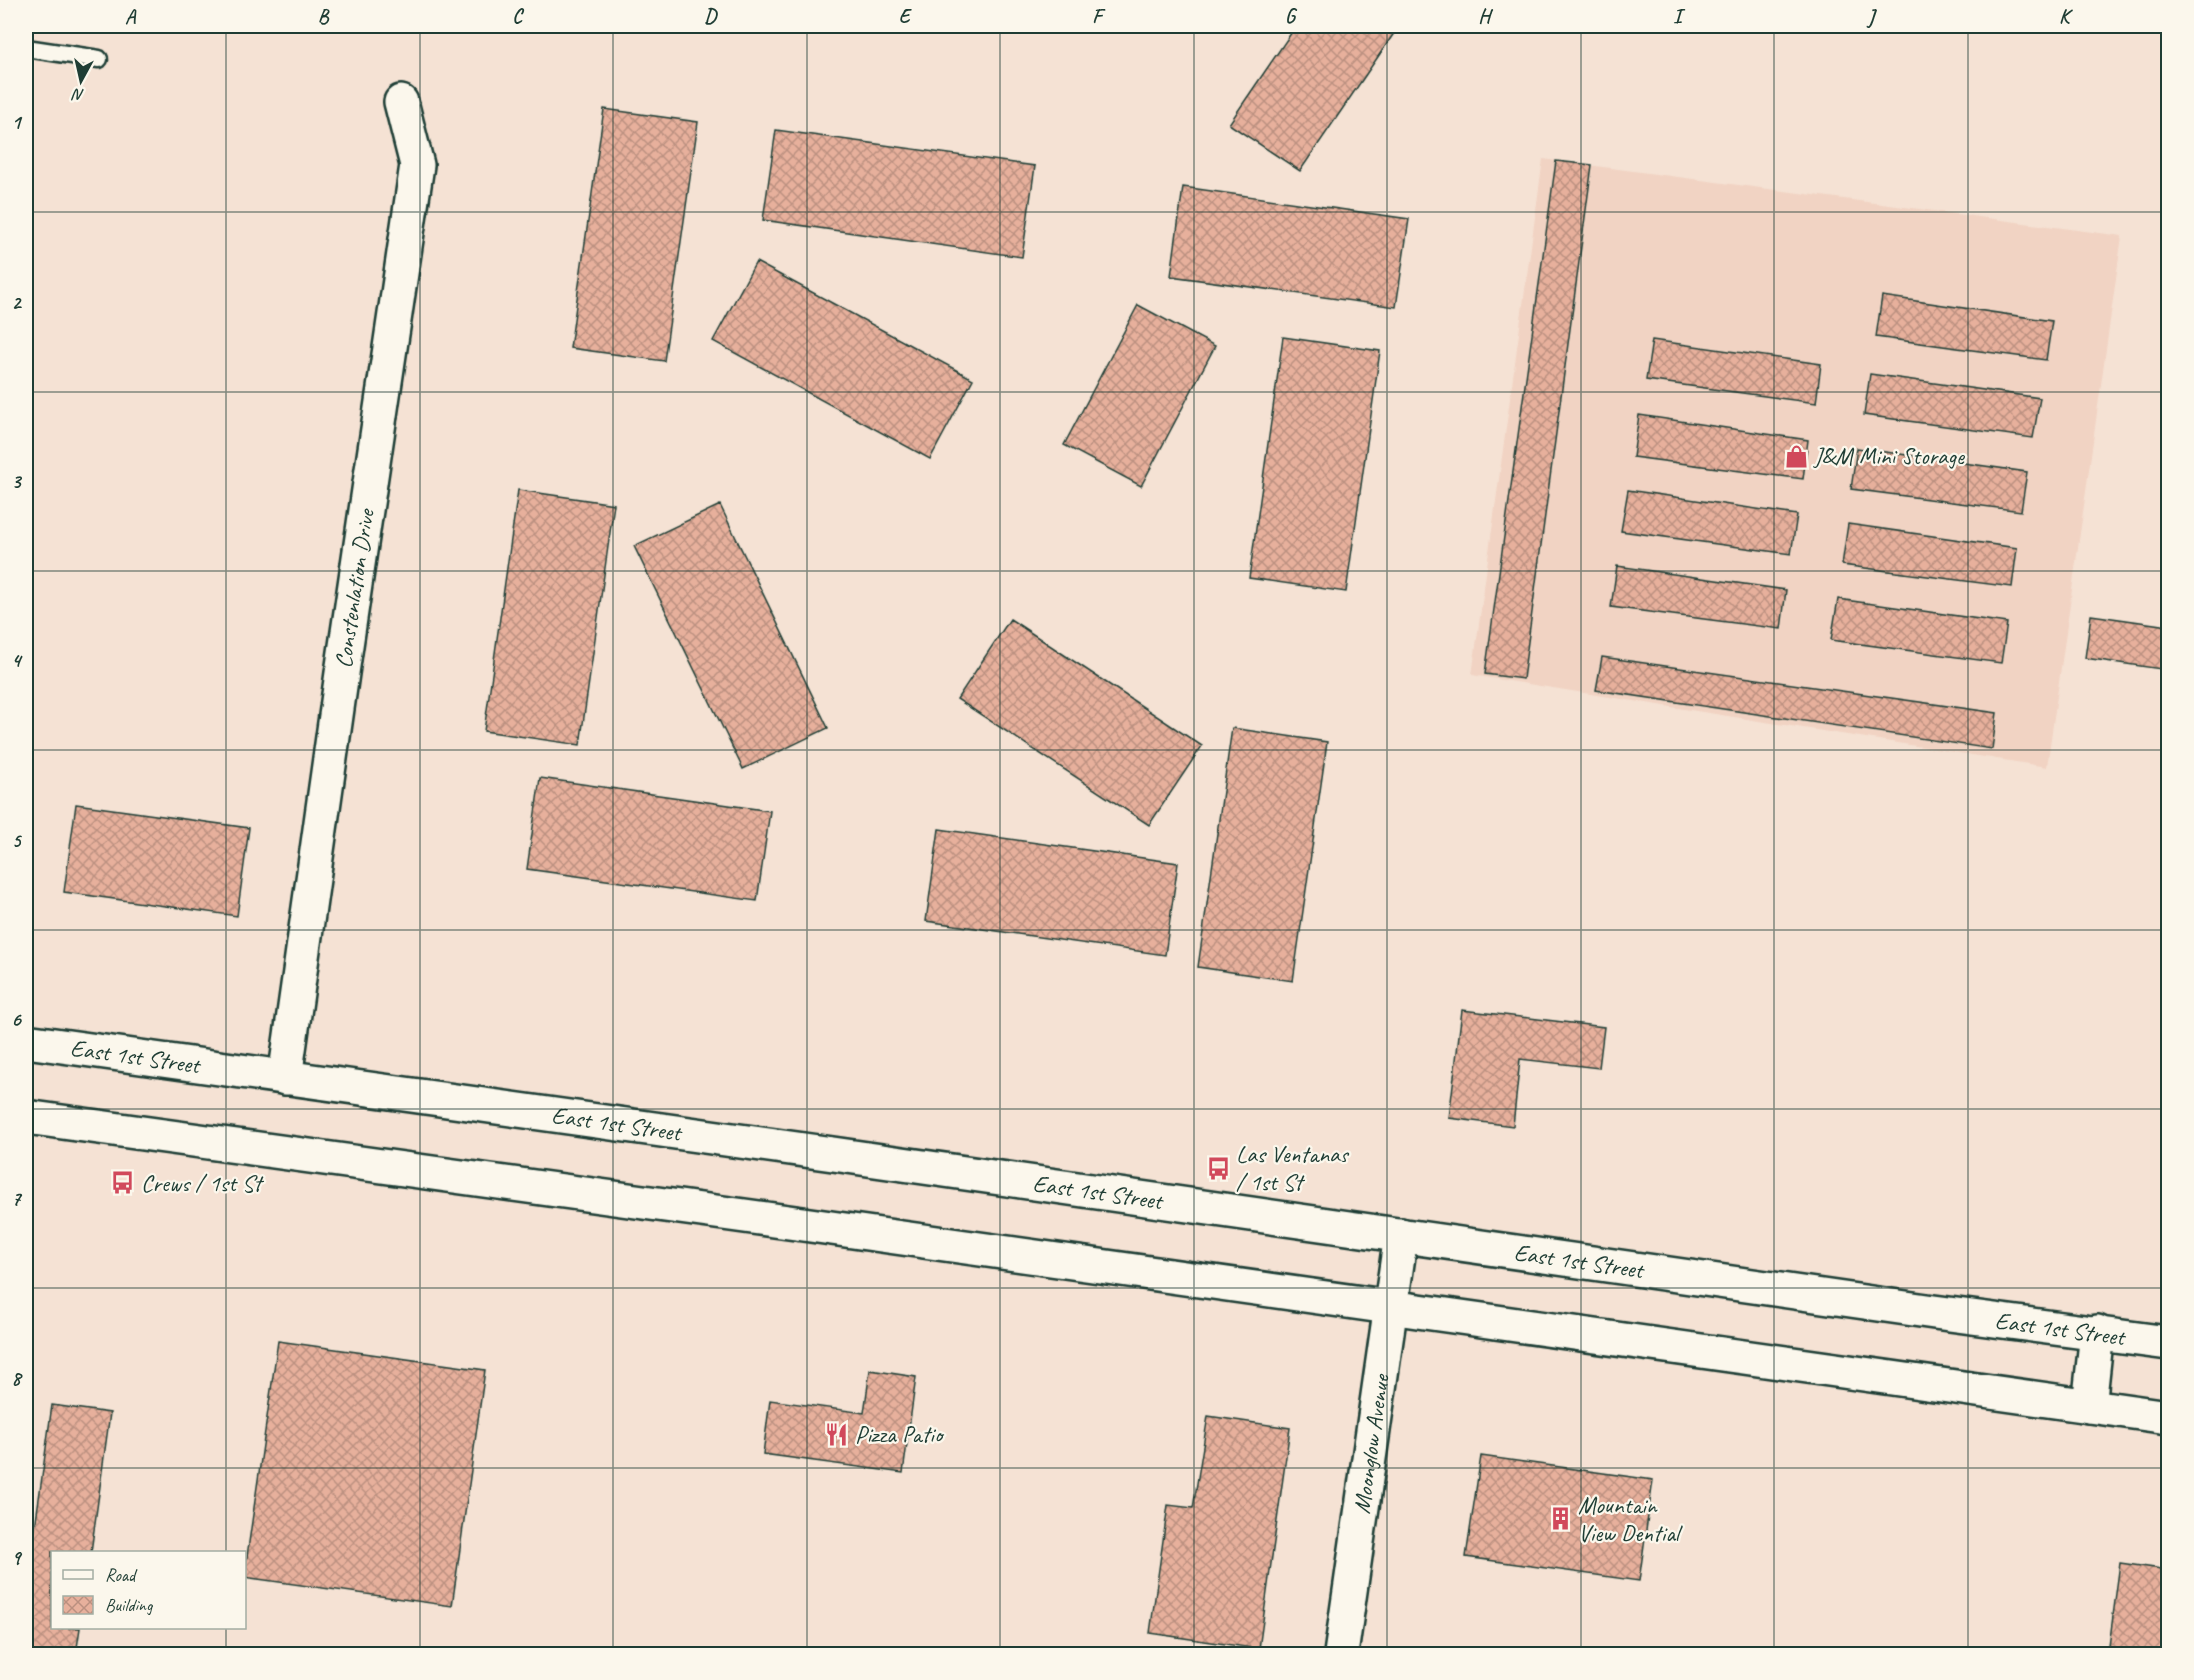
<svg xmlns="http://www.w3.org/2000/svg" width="2194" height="1680" font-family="Caveat,sans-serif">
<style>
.built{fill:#f1d3c3}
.building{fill:url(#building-cross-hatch);stroke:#1f3d34;stroke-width:1.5}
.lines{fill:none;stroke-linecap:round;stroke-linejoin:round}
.lane-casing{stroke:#1f3d34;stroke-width:21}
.street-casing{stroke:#1f3d34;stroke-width:38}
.secondary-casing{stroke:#1f3d34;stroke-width:38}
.lane{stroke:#fbf7ec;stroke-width:16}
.street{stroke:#fbf7ec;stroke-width:33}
.secondary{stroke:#fbf7ec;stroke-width:33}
.grid{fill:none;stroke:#1f3d34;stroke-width:1.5;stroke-opacity:0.55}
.labels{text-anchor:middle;stroke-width:4.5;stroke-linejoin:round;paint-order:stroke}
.poi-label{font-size:24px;fill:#1f3d34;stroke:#fbf7ec;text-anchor:start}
.street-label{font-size:24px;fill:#1f3d34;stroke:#fbf7ec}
.neatline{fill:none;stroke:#1f3d34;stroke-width:2}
.grid-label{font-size:20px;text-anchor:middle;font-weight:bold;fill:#1f3d34}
</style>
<defs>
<pattern id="building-cross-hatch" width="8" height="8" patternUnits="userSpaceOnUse" patternTransform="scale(1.5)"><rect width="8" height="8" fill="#e7b09c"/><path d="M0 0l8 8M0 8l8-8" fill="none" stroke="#bb9080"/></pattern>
</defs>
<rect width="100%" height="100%" fill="#f5e2d4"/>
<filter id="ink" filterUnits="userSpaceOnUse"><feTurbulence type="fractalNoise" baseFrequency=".0167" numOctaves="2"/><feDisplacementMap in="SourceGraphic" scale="12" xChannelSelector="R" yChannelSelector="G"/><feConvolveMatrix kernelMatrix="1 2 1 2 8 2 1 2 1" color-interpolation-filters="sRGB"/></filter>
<g filter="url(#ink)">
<path class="built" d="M1543 159 2122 236 2047 767 1472 675Z"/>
<path class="building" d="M1296 26H1399L1300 171 1229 124Z
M604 109 698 122 664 361 570 348Z
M776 130 1035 166 1022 257 763 220Z
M1556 161 1592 165 1523 679 1485 674Z
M1183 187 1409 219 1396 307 1171 276Z
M756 262 973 379 930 459 713 341Z
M1882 296 2052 321 2046 360 1876 337Z
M1138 305 1215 346 1141 486 1064 445Z
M1283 337 1380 351 1346 592 1249 578Z
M1652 340 1821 364 1816 403 1646 380Z
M1870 374 2040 398 2033 438 1864 415Z
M1639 415 1808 440 1803 479 1633 457Z
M1857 448 2027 472 2021 511 1851 489Z
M518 490 614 504 580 745 484 731Z
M1628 490 1797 515 1791 554 1621 531Z
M720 505 828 728 743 769 634 546Z
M1848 524 2017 548 2012 587 1842 565Z
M1617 566 1786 590 1781 629 1611 607Z
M1838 599 2007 623 2001 663 1831 640Z
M2091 615 2168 626V670L2085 658Z
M1010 619 1202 746 1149 825 957 699Z
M1602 657 1997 713 1992 749 1596 690Z
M1232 728 1327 742 1293 981 1198 967Z
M540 778 770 811 757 901 527 869Z
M76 804 249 828 237 916 64 892Z
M939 829 1178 863 1165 955 926 921Z
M1462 1010 1604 1027 1599 1068 1520 1059 1513 1126 1449 1118Z
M278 1341 485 1370 452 1606 244 1577Z
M870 1370 916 1377 903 1473 763 1454 770 1400 864 1413Z
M52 1405 110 1413 91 1552H52V1628H80L76 1654H26V1592Z
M1208 1416 1290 1428 1259 1649 1150 1633 1168 1505 1193 1508Z
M1481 1456 1653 1480 1639 1581 1466 1557Z
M2120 1563 2168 1570V1654H2108Z"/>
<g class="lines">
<defs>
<path id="lane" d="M26 48 99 59"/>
<g id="street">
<path id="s1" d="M285 1078 343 666 417 165 401 102"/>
<path d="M2089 1406 2097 1332"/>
<path id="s2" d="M1341 1654 1401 1235"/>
</g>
<g id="secondary">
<path id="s3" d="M26 1041 833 1154 1934 1312 2168 1343"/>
<path d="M26 1117 803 1224 2168 1417"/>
</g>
</defs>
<use href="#lane" class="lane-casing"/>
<use href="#street" class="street-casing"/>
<use href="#secondary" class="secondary-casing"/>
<use href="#lane" class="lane"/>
<use href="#street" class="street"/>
<use href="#secondary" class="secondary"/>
</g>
</g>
<path class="grid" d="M226 26V1552M420 26V1654M613 26V1654M807 26V1654M1000 26V1654M1194 26V1654M1387 26V1654M1581 26V1654M1774 26V1654M1968 26V1654M26 212H2168M26 392H2168M26 571H2168M26 750H2168M26 930H2168M26 1109H2168M26 1288H2168M26 1468H2168M226 1628V1654"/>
<defs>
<symbol id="shop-bare" viewBox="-9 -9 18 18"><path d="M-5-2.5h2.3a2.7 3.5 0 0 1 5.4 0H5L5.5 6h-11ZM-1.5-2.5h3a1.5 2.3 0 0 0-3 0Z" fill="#d1495b" stroke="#fbf7ec" stroke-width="2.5" paint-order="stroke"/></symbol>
<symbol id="bus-bare" viewBox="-9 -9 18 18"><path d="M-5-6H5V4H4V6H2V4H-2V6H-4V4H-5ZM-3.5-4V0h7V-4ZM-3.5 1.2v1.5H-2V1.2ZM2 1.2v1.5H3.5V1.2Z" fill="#d1495b" stroke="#fbf7ec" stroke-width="2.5" paint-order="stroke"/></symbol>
<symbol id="restaurant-bare" viewBox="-9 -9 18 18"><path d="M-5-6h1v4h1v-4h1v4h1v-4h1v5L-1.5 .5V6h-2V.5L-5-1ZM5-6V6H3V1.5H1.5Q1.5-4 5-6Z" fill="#d1495b" stroke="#fbf7ec" stroke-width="2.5" paint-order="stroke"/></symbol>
<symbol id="building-bare" viewBox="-9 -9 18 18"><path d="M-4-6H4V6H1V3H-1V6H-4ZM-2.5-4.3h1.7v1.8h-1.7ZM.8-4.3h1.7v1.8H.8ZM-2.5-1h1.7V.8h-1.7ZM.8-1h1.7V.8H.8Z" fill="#d1495b" stroke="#fbf7ec" stroke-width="2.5" paint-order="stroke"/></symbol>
</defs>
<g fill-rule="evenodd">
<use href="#shop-bare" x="1780" y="440" width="33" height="33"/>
<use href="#bus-bare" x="1202" y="1152" width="33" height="33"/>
<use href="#bus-bare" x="106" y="1166" width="33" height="33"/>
<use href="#restaurant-bare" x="820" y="1418" width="33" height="33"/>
<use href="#building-bare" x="1544" y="1502" width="33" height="33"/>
</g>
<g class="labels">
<g class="poi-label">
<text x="1814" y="464">J&amp;M Mini Storage</text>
<text x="1236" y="1162">Las Ventanas<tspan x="1236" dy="28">/ 1st St</tspan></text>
<text x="141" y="1191">Crews / 1st St</text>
<text x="855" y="1442">Pizza Patio</text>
<text x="1578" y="1513">Mountain<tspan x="1578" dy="28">View Dential</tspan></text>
</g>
<g class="street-label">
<text dy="8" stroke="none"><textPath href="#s1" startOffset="494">Constenlation Drive</textPath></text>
<text dy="8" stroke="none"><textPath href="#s3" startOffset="110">East 1st Street</textPath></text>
<text dy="8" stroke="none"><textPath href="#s3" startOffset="596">East 1st Street</textPath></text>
<text dy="8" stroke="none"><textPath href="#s3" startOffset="1082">East 1st Street</textPath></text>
<text dy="8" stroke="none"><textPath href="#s3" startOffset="1568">East 1st Street</textPath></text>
<text dy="8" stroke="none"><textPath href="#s3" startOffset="2054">East 1st Street</textPath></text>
<text dy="8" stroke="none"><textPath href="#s2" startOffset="212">Moonglow Avenue</textPath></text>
</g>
</g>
<rect width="2194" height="1680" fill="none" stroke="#fbf7ec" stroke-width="66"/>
<rect x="51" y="1551" width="195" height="78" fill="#fbf7ec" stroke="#a3ada2" stroke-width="1.5"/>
<rect x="63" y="1570" width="30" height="9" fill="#fbf7ec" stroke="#a3ada2" stroke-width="1.5"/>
<text x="105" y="1581" font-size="18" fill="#1f3d34">Road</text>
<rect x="63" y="1596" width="30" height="18" fill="url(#building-cross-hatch)" stroke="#a3ada2" stroke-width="1.5"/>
<text x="105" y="1611" font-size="18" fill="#1f3d34">Building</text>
<g transform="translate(81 81) rotate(188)" stroke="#fbf7ec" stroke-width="4.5" paint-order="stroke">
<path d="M0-4.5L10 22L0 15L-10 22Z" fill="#1f3d34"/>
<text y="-9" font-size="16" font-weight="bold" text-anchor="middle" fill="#1f3d34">N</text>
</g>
<rect x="33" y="33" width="2128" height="1614" class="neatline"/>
<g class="grid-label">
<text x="130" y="23">A</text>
<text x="323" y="23">B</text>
<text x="517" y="23">C</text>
<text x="710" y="23">D</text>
<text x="904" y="23">E</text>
<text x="1097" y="23">F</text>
<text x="1290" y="23">G</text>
<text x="1484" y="23">H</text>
<text x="1677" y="23">I</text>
<text x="1871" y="23">J</text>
<text x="2064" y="23">K</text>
<text x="16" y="129">1</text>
<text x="16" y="309">2</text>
<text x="16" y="488">3</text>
<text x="16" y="667">4</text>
<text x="16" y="847">5</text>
<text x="16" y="1026">6</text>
<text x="16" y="1205">7</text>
<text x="16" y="1385">8</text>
<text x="16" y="1564">9</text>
</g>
</svg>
